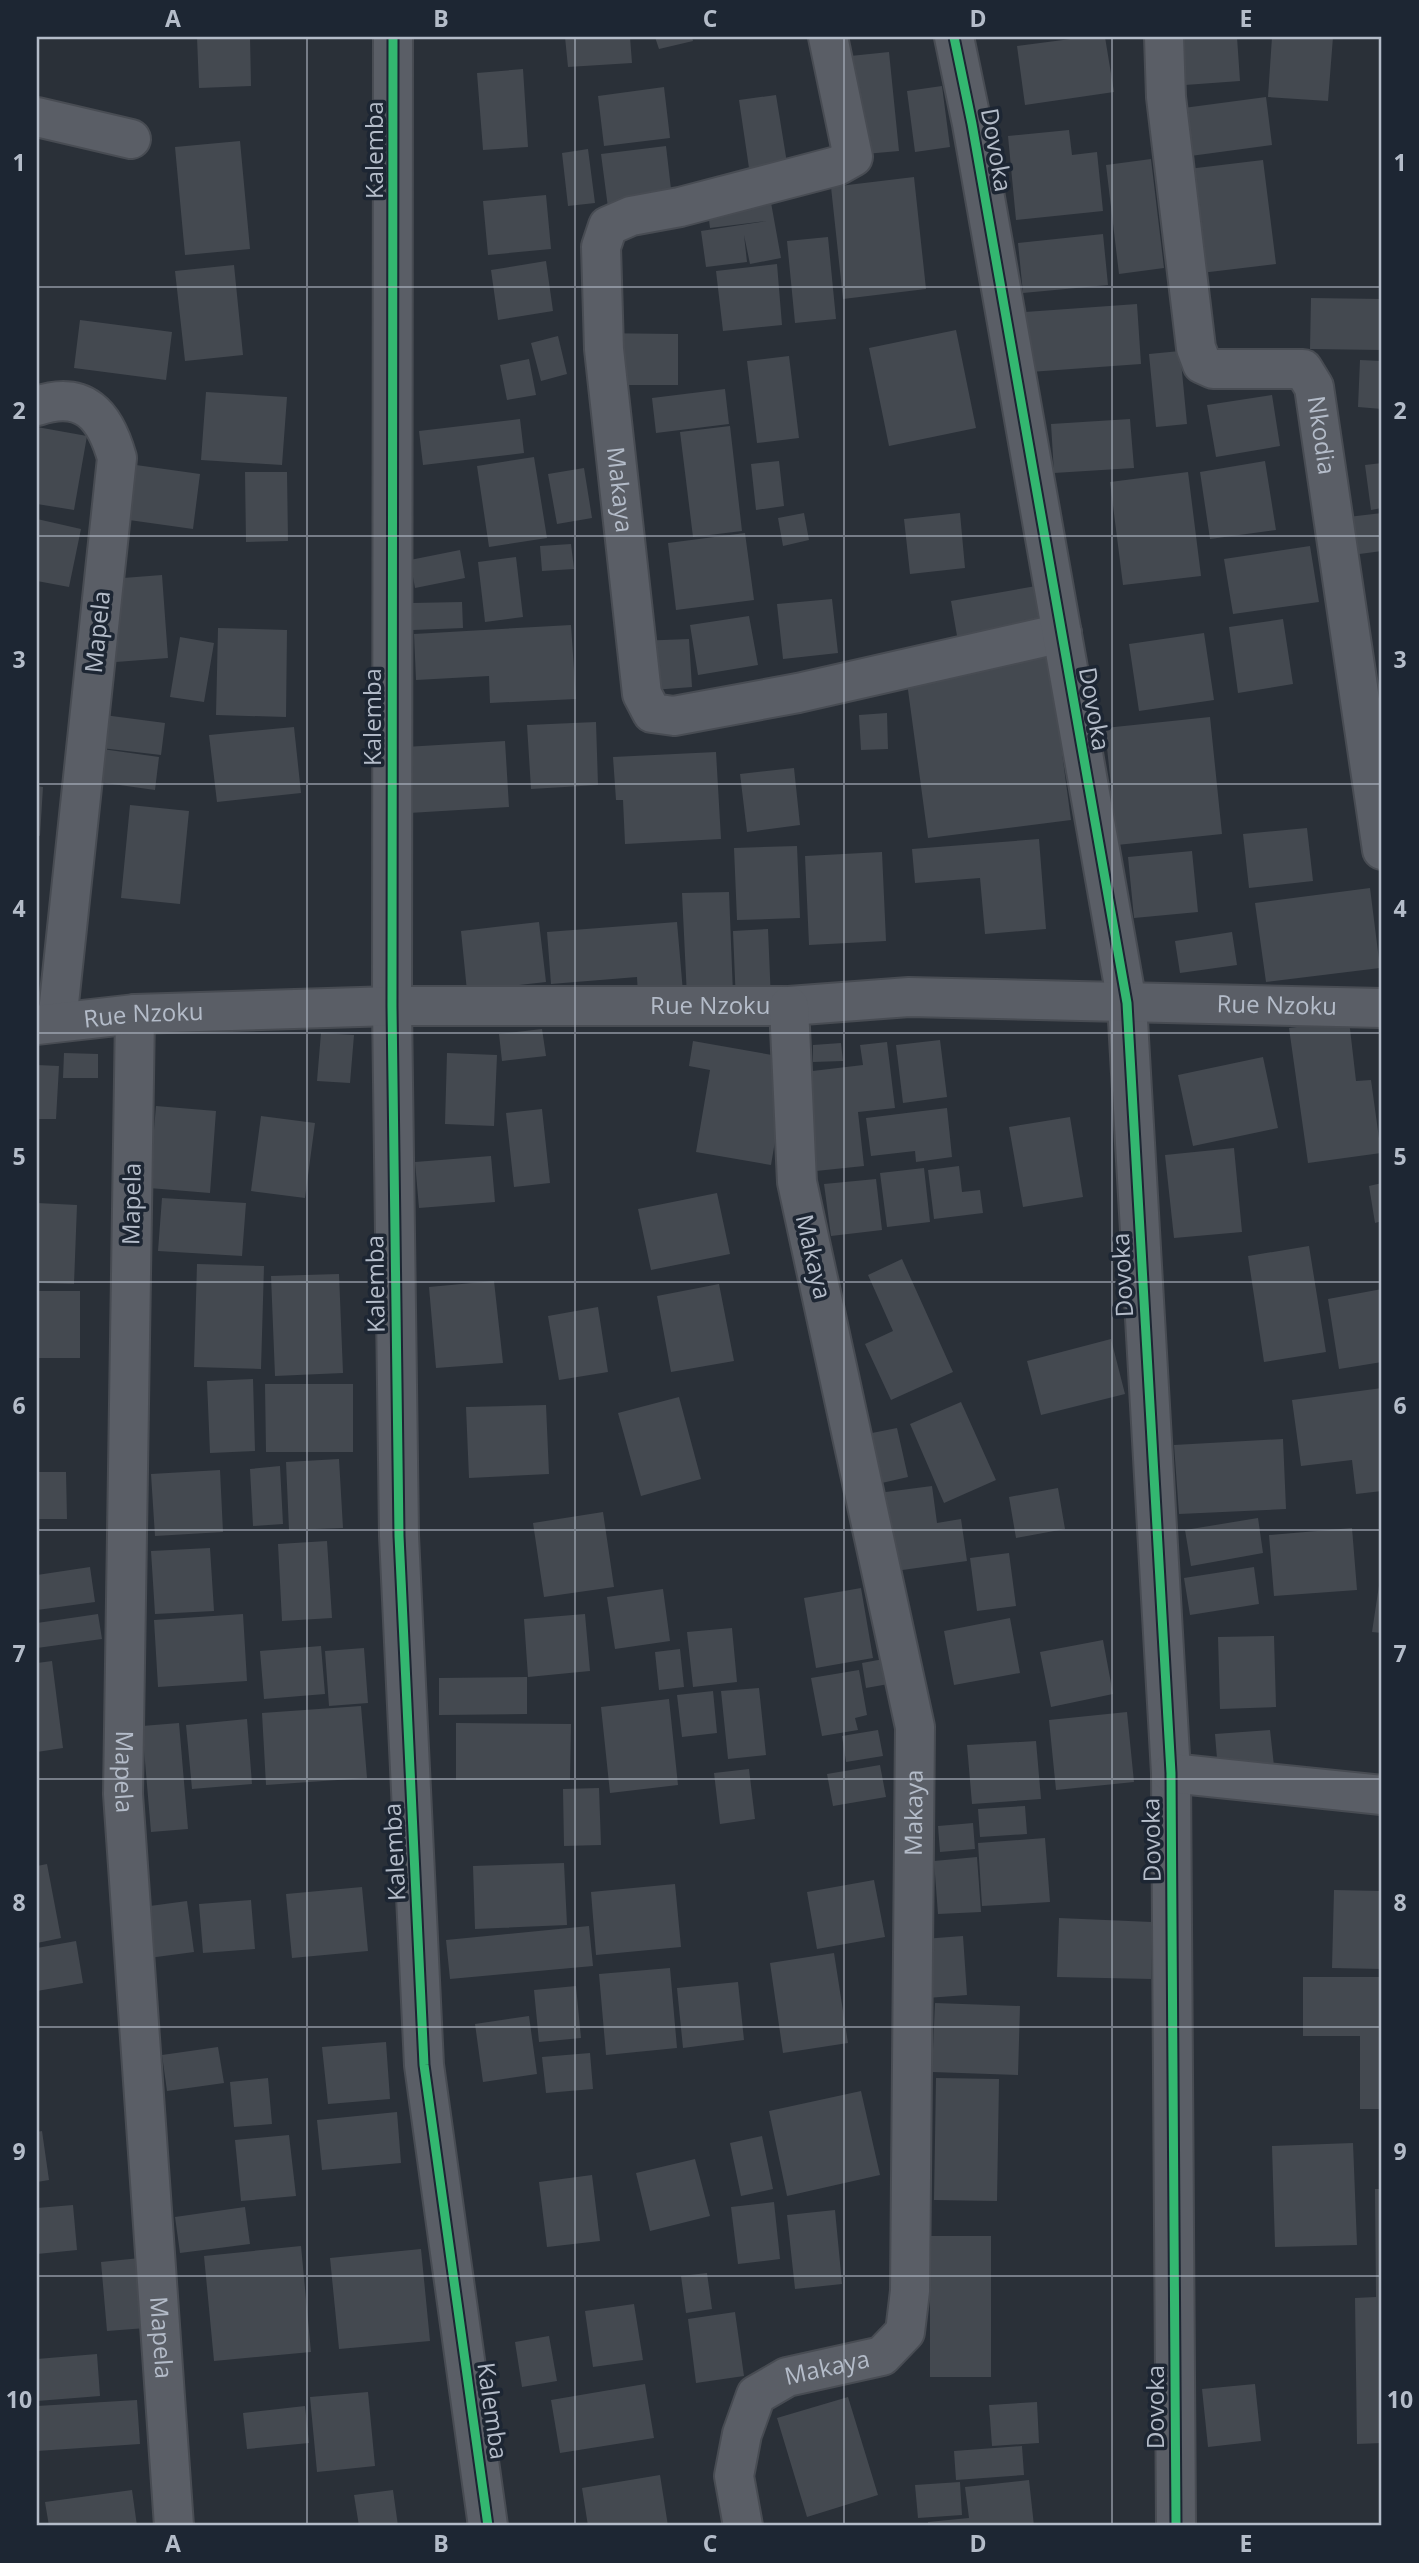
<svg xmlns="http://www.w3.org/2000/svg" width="1419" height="2563" font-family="'Open Sans',sans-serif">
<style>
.building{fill:#444950}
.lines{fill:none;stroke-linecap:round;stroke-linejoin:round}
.minor-casing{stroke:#484c53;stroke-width:42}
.minor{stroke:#5a5e66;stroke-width:38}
.cycleway-casing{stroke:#1d2633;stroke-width:13}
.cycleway{stroke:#33b770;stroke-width:9}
.grid{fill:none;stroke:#b4bcc9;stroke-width:2;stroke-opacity:0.55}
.labels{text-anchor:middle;stroke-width:7;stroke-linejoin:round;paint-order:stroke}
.street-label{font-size:24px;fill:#b4bcc9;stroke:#1d2633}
.neatline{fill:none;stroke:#b4bcc9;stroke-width:2.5}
.grid-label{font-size:23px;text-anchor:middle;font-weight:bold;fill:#b4bcc9}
</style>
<rect width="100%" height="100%" fill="#2a3038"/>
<path class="building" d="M197 37H250L251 86 199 88Z
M565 37H630L632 63 568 67Z
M655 37H692L693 41 659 49Z
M1086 37H1105L1114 92 1025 105 1017 46Z
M1237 37 1240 81 1185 85 1182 38Z
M1272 37H1333L1328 101 1268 97Z
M889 52 899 151 831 157 821 59Z
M523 69 528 147 483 150 477 73Z
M942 86 950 147 915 152 907 91Z
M664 87 670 138 604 146 598 96Z
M776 95 787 163 749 168 739 100Z
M1266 97 1272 145 1183 157 1176 109Z
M1069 130 1072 155 1097 152 1103 211 1016 220 1008 136Z
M240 141 250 249 185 255 175 147Z
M666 146 674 215 610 223 601 154Z
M588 149 595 203 568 206 562 153Z
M1151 159 1164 268 1119 274 1106 165Z
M1263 160 1276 264 1201 273 1188 169Z
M914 177 926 289 843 299 831 187Z
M546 195 551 249 488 255 483 201Z
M770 197 781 258 750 264 744 235 747 262 706 267 701 231 767 221 710 228 707 204Z
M1103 234 1108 285 1023 293 1018 243Z
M828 237 836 319 795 323 787 241Z
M546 261 553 311 498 320 491 270Z
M777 264 782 325 723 331 716 271Z
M234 265 243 355 185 361 175 271Z
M1311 298 1382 299V350L1310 349Z
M1137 304 1141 364 1030 372 1025 312Z
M80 320 172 332 166 380 74 368Z
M956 330 976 428 889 446 869 348Z
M590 333 678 334V385H589Z
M558 336 567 374 541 381 531 343Z
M1180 351 1187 424 1156 427 1149 354Z
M789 356 799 438 757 443 747 361Z
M529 359 536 395 507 400 500 365Z
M1360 360 1382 361V409L1358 407Z
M725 389 729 424 656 433 652 398Z
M206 392 287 397 282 465 201 460Z
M1272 395 1280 446 1216 457 1207 405Z
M520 419 524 453 423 465 419 431Z
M1130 419 1134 468 1054 473 1051 424Z
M730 426 742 531 693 537 680 432Z
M37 427 87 436 74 510 37 504Z
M534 457 547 538 489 547 477 466Z
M779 461 784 506 756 510 751 464Z
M1265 461 1276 530 1210 539 1200 472Z
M1382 463V508L1371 510 1365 465Z
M136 465 200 474 193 529 129 520Z
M584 468 592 518 557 524 548 474Z
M245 472H287L288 541 246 542Z
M1188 472 1201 576 1123 585 1110 482Z
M804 513 809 540 783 546 778 518Z
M960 513 965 568 910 574 904 519Z
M1382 513V551L1352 555 1348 517Z
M37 519 81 529 69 587 37 581Z
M745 533 754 600 676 610 668 543Z
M571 544 574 569 542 571 540 546Z
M1310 546 1319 602 1233 614 1224 559Z
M460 550 465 578 415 588 410 560Z
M516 557 523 617 485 622 478 562Z
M162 575 168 658 116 662 110 579Z
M1036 586 1046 644 961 659 951 601Z
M832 599 838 653 783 659 777 604Z
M462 602 463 628 413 630 412 603Z
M749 616 758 665 698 675 690 625Z
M1283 619 1293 684 1238 693 1229 627Z
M571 625 576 699 490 703 489 676 416 680 414 634Z
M218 628 287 630 286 717 216 715Z
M1204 633 1214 700 1139 711 1129 644Z
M180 637 214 643 204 702 170 697Z
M689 639 692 687 640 691 637 641Z
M1049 656 1071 820 928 838 906 675Z
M887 713 888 749 861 750 859 715Z
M104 715 165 723 161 755 101 748Z
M1210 717 1222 834 1117 845 1105 728Z
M596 722 598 785 531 789 527 725Z
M294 727 301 793 217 802 209 735Z
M505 741 509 807 409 813 405 747Z
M102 749 159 757 155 790 98 782Z
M716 752 721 839 625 844 623 800H616L613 757Z
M794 768 800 825 747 832 740 774Z
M37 786 43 787 40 836 37 835Z
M130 805 189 811 180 904 121 898Z
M1307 828 1313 881 1249 888 1243 834Z
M1039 839 1046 929 985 934 980 878 915 883 912 849Z
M797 846 800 918 737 920 734 848Z
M1192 851 1198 912 1134 918 1128 857Z
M882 852 886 941 809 945 805 856Z
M1370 888 1380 968 1266 982 1255 903Z
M729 892 733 994 687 997 682 893Z
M539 922 546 982 467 991 461 931Z
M677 922 683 992 638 995 637 977 551 984 547 932Z
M768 929 771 1001 736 1003 733 931Z
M1232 932 1237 965 1180 973 1175 941Z
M1349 1020 1356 1081 1371 1080 1381 1153 1308 1163 1289 1028Z
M542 1029 546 1056 502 1061 499 1034Z
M321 1033 354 1035 350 1083 317 1081Z
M940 1040 947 1097 903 1103 896 1045Z
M693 1041 789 1058 771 1165 696 1152 710 1070 689 1066Z
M887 1042 895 1108 858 1112 864 1166 816 1171 804 1072 863 1065 860 1045Z
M841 1043 843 1061 813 1062V1045Z
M64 1053 98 1054V1078H63Z
M447 1053 497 1055 494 1126 445 1124Z
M1263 1057 1278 1128 1193 1146 1178 1075Z
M37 1065 59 1066 56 1119H37Z
M156 1106 216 1111 210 1193 149 1188Z
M947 1108 952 1157 916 1162 915 1151 871 1156 866 1118Z
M542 1109 550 1183 514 1187 506 1113Z
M261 1116 315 1123 305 1198 251 1191Z
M1070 1117 1083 1197 1023 1207 1009 1127Z
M1234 1148 1242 1232 1174 1238 1165 1155Z
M491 1156 495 1202 419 1208 415 1162Z
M959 1166 962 1192 980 1190 983 1213 934 1219 928 1170Z
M924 1168 930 1222 887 1227 880 1173Z
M876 1179 882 1230 831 1236 824 1184Z
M1382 1183V1221L1375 1223 1369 1186Z
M717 1193 730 1254 651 1270 638 1209Z
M162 1198 246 1203 242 1256 158 1251Z
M37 1203 77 1205 74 1284 37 1283Z
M1309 1246 1326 1352 1264 1362 1248 1256Z
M902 1259 953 1372 891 1400 865 1344 893 1331 868 1275Z
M197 1264 264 1266 261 1369 194 1367Z
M339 1274 343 1373 275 1376 271 1276Z
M494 1281 503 1363 436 1368 429 1287Z
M719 1284 734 1361 671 1372 657 1296Z
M1382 1289V1362L1339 1369 1328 1299Z
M37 1291H80V1358H37Z
M598 1307 608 1372 559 1380 548 1316Z
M1111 1339 1125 1394 1041 1415 1027 1361Z
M253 1379 255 1451 210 1453 207 1381Z
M265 1384H353V1452H266Z
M1382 1388V1491L1356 1494 1352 1460 1301 1466 1292 1400Z
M679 1397 701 1479 641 1496 618 1413Z
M961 1402 996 1480 944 1503 910 1424Z
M546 1405 549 1474 469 1478 466 1407Z
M897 1428 908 1477 873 1485 862 1435Z
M1283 1439 1286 1509 1179 1514 1174 1445Z
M339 1459 343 1528 289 1530 286 1462Z
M280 1466 283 1524 253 1526 250 1469Z
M220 1470 223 1532 155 1536 151 1474Z
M37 1472H66L67 1519H37Z
M932 1486 937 1523 961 1519 967 1561 888 1572 878 1493Z
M1058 1488 1065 1529 1016 1538 1009 1497Z
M603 1512 614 1587 544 1597 533 1523Z
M1258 1518 1263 1553 1191 1566 1185 1530Z
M1352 1528 1357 1590 1274 1596 1269 1535Z
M327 1541 332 1618 282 1621 278 1544Z
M210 1548 214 1611 155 1614 151 1551Z
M1009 1553 1016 1606 977 1611 970 1558Z
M90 1567 95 1602 37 1610V1575Z
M1254 1567 1259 1604 1190 1615 1184 1578Z
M1381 1572H1382V1633L1372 1632Z
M861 1588 873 1658 816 1668 804 1598Z
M663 1589 670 1641 615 1649 607 1597Z
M98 1614 102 1639 37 1648V1623Z
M243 1614 247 1681 158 1687 154 1620Z
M585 1614 590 1671 528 1677 524 1619Z
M1010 1618 1020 1673 954 1685 944 1631Z
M732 1628 737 1682 693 1687 687 1632Z
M1274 1636 1276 1707 1220 1709 1218 1637Z
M1103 1640 1113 1694 1051 1707 1040 1652Z
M321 1646 325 1694 264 1699 260 1651Z
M364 1648 368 1703 329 1706 325 1651Z
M680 1649 684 1687 659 1690 655 1652Z
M889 1658 894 1683 866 1688 862 1663Z
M52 1661 63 1748 37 1752V1663Z
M859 1670 867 1715 855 1718 858 1730 822 1736 811 1678Z
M527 1677V1714L439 1715V1678Z
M759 1688 766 1755 728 1759 721 1691Z
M713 1691 717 1733 682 1737 677 1695Z
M669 1699 678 1785 610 1793 601 1707Z
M361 1706 367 1778 266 1785 262 1713Z
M1127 1712 1134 1782 1056 1790 1049 1720Z
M247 1719 252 1784 192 1789 186 1725Z
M179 1723 188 1829 151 1832 142 1726Z
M456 1723 571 1724 570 1780H456Z
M878 1730 883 1756 846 1762 842 1736Z
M1270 1730 1274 1766 1218 1771 1215 1734Z
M1036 1741 1041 1799 972 1804 967 1745Z
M880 1765 886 1797 833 1806 827 1774Z
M749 1769 755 1819 720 1824 714 1773Z
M599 1788 601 1845 564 1846 563 1789Z
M1025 1806 1027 1834 980 1837 978 1809Z
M973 1823 975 1849 940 1852 938 1826Z
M1045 1838 1050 1902 982 1906 978 1843Z
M977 1857 981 1912 938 1914 934 1861Z
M564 1863 567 1925 475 1929 473 1866Z
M47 1864 61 1938 37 1943V1866Z
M874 1880 885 1937 817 1949 807 1892Z
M675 1884 681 1947 596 1955 591 1892Z
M362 1887 368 1951 292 1958 286 1894Z
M1334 1890 1382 1891V1969L1332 1968Z
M251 1900 255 1949 203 1953 199 1904Z
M187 1901 194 1952 141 1959 135 1908Z
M1059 1918 1152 1922 1151 1979 1057 1977Z
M589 1926 593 1966 450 1979 446 1940Z
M963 1936 967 1995 927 1998 923 1939Z
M76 1941 83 1983 37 1991V1948Z
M834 1953 848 2043 783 2053 770 1963Z
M670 1968 677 2048 606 2055 599 1974Z
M1303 1977H1382V2109H1360V2036H1303Z
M738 1982 744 2040 683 2048 677 1988Z
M576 1986 581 2038 539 2042 534 1990Z
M935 2003 1020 2006 1018 2075 932 2072Z
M529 2016 537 2074 483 2082 475 2024Z
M386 2042 390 2099 328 2104 322 2047Z
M218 2047 224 2083 167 2091 162 2055Z
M590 2053 593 2089 546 2093 542 2057Z
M268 2078 272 2124 234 2127 230 2082Z
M936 2078 999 2079 997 2201 934 2200Z
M861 2091 880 2175 787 2196 769 2111Z
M397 2112 401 2163 322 2170 317 2120Z
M42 2131 49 2180 37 2182V2132Z
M289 2135 296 2196 241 2201 235 2140Z
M762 2136 773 2189 741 2196 730 2143Z
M1353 2143 1357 2245 1275 2247 1272 2146Z
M695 2159 710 2216 650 2231 636 2173Z
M592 2175 600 2241 547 2247 539 2182Z
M1375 2189H1382V2443L1357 2444 1355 2298 1376 2297Z
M774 2202 780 2259 738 2264 731 2207Z
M73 2205 77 2250 37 2254V2208Z
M245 2207 250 2244 180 2253 175 2217Z
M835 2210 842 2284 795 2289 787 2215Z
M930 2236H991V2377H930Z
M301 2246 311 2352 214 2361 204 2256Z
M421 2249 430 2341 339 2349 330 2258Z
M140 2258 146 2328 107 2331 101 2262Z
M707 2273 712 2309 686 2313 681 2276Z
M634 2304 643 2360 593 2367 585 2311Z
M735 2312 744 2376 696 2383 688 2319Z
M549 2336 557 2381 522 2387 515 2342Z
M97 2354 100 2396 37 2401V2359Z
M645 2384 654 2438 560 2453 551 2400Z
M1255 2384 1261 2441 1208 2447 1202 2389Z
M368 2392 375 2466 317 2472 310 2397Z
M848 2397 878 2495 807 2517 777 2418Z
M137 2400 140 2444 37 2451V2406Z
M1037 2402 1039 2443 992 2446 989 2405Z
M305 2406 309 2443 247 2449 243 2413Z
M1022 2446 1024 2475 956 2480 954 2451Z
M660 2475 668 2526H588L582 2488Z
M1029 2480 1034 2526H928V2522L969 2518 965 2487Z
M960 2482 962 2515 918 2518 915 2485Z
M132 2490 137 2526H49L45 2502Z
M393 2490 398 2526H359L354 2495Z"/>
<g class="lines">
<defs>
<g id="minor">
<path d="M393 37 392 1006 399 1536 424 2065 488 2526"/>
<path id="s1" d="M828 37 853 157 837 166 680 207 631 216 608 226 601 247 604 349 642 694 652 713 674 716 798 693 1062 633"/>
<path d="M954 37 972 124 1127 1003 1171 1773 1176 2526"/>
<path id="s2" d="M1164 37 1166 97 1196 348 1202 364 1213 369H1303L1314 387 1382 850"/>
<path d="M37 117 131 139"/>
<path d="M37 406C84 390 105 415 117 458L57 1022"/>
<path id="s3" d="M135 1014 123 1794 174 2526"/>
<path id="s4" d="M37 1025 135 1014 392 1006H789L909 997 1382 1008"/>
<path d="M1171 1773 1382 1795"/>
<path id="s5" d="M743 2526 734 2476 742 2434 756 2395 787 2377 882 2356 905 2332 910 2291 915 1727 797 1182 789 1006"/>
</g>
</defs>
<use href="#minor" class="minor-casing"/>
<use href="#minor" class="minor"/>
<defs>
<path id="cycleway" d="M393 37 392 1006 399 1536 424 2065 488 2526
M954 37 972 124 1127 1003 1171 1773 1176 2526"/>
</defs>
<use href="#cycleway" class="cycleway-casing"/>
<use href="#cycleway" class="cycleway"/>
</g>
<path class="grid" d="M307 37V2526M575 37V2526M844 37V2526M1112 37V2526M37 287H1382M37 536H1382M37 784H1382M37 1033H1382M37 1282H1382M37 1530H1382M37 1779H1382M37 2027H1382M37 2276H1382"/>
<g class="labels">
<g class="street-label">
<text transform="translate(375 150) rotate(-90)" y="8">Kalemba</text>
<text transform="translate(996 150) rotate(80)" y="8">Dovoka</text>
<text dy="8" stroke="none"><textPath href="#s2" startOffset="502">Nkodia</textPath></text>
<text dy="8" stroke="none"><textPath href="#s1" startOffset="644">Makaya</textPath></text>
<text transform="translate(98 632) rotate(-84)" y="8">Mapela</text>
<text transform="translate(1094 709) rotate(80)" y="8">Dovoka</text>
<text transform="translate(373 717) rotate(-90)" y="8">Kalemba</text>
<text dy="8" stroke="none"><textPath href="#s4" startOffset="674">Rue Nzoku</textPath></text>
<text dy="8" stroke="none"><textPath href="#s4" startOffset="1241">Rue Nzoku</textPath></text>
<text dy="8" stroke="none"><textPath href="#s4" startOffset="107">Rue Nzoku</textPath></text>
<text transform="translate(132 1204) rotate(-89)" y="8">Mapela</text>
<text transform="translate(813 1257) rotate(77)" y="8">Makaya</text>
<text transform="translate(1123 1275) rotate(-93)" y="8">Dovoka</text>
<text transform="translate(376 1284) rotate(-91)" y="8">Kalemba</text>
<text dy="8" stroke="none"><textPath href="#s3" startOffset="758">Mapela</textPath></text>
<text dy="8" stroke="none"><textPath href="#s5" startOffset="821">Makaya</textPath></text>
<text transform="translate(1152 1840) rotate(-91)" y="8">Dovoka</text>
<text transform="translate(395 1852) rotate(-93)" y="8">Kalemba</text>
<text dy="8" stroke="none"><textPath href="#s3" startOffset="1325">Mapela</textPath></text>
<text dy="8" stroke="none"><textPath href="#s5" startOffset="212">Makaya</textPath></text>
<text transform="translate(1156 2407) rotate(-90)" y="8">Dovoka</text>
<text transform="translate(492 2411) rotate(82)" y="8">Kalemba</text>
</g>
</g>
<rect width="1419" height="2563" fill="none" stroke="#1d2633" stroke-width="77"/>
<rect x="38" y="38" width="1342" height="2486" class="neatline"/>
<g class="grid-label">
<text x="173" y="27">A</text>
<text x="441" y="27">B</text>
<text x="710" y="27">C</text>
<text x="978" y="27">D</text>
<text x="1246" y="27">E</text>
<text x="19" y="171">1</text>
<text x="1400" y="171">1</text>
<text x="19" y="419">2</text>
<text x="1400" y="419">2</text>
<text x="19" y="668">3</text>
<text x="1400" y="668">3</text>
<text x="19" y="917">4</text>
<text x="1400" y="917">4</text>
<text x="19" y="1165">5</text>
<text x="1400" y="1165">5</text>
<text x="19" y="1414">6</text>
<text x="1400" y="1414">6</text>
<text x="19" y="1662">7</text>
<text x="1400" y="1662">7</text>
<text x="19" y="1911">8</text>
<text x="1400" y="1911">8</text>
<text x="19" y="2160">9</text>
<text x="1400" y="2160">9</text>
<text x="19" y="2408">10</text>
<text x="1400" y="2408">10</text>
<text x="173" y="2552">A</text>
<text x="441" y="2552">B</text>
<text x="710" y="2552">C</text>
<text x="978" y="2552">D</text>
<text x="1246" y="2552">E</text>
</g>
</svg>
